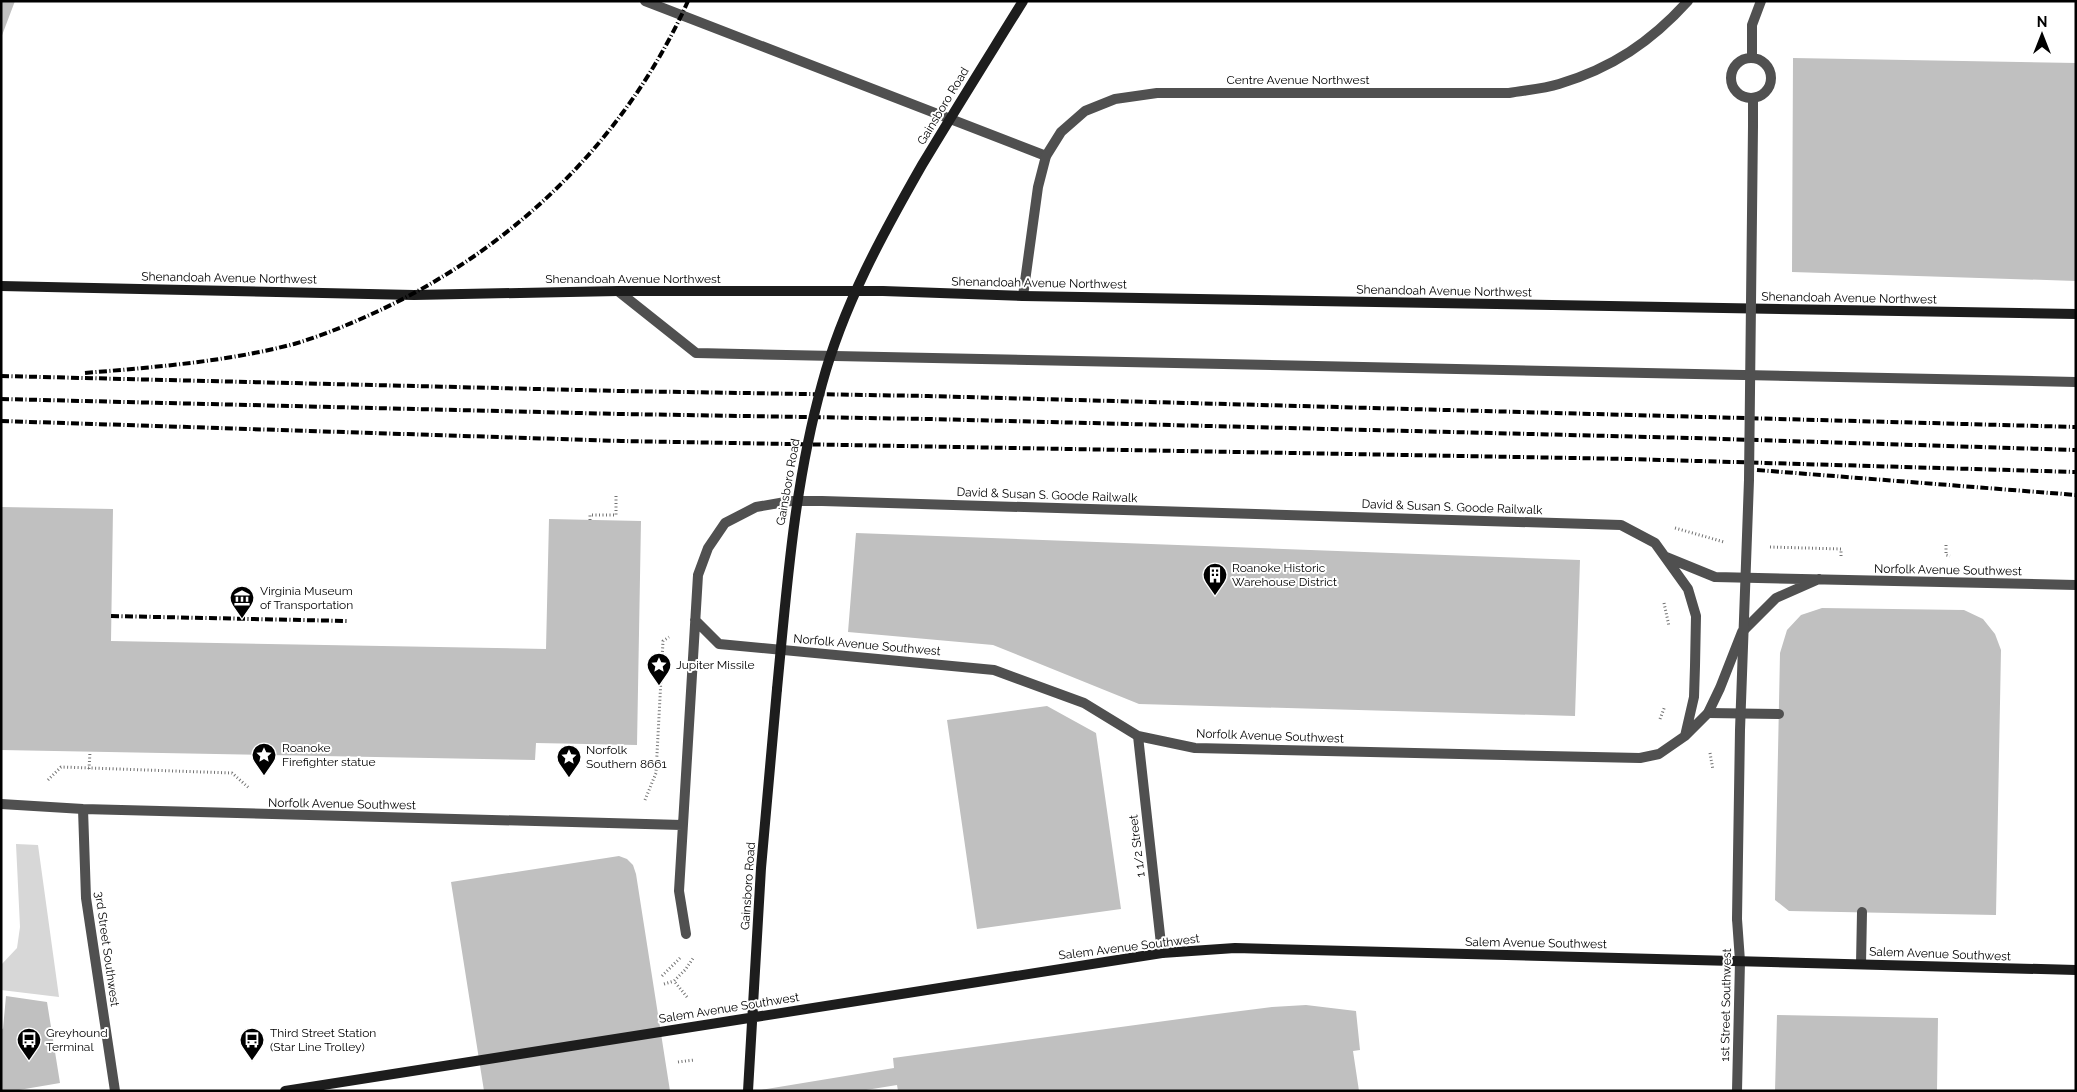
<svg xmlns="http://www.w3.org/2000/svg" width="2077" height="1092" font-family="Raleway,sans-serif">
<style>
.green{fill:#d7d7d7}
.building{fill:#c0c0c0}
.lines{fill:none;stroke-linecap:round;stroke-linejoin:round}
.path{stroke:#727272;stroke-width:3;stroke-dasharray:1 2.5;stroke-linecap:butt}
.lane{stroke:#505050;stroke-width:10}
.street{stroke:#505050;stroke-width:10}
.secondary{stroke:#1d1d1d;stroke-width:10}
.rail{stroke:#000;stroke-width:4;stroke-dasharray:8 2.5 1 2.5;stroke-linecap:butt}
.street-bridge{stroke:#505050;stroke-width:10}
.secondary-bridge{stroke:#1d1d1d;stroke-width:10}
.labels{text-anchor:middle;stroke-width:4;stroke-linejoin:round;paint-order:stroke}
.street-label{font-size:12px;fill:#000;stroke:#fff}
.poi-label{font-size:12px;fill:#000;stroke:#fff;text-anchor:start}
</style>
<rect width="100%" height="100%" fill="#fff"/>
<path class="green" d="M16 844 38 845 59 997 1 990V965L17 948 20 927Z"/>
<path class="building" d="M1 1H15L1 38Z
M1793 58 2076 63V281L1792 272Z
M1 507 113 509 111 641 546 649 549 519 641 521 637 745 536 743 535 760 1 750Z
M856 533 1580 560 1575 716 1139 704 993 645 848 632Z
M1822 608 1964 610 1983 619 1995 634 2001 650 1996 915 1789 911 1775 900 1780 653 1787 630 1801 615Z
M1047 706 1096 733 1121 909 977 929 947 720Z
M619 856 627 859 633 865 636 874 670 1091H484L451 882Z
M6 996 47 1002 60 1083 13 1091H1V1028L3 1029Z
M1306 1005 1356 1011 1360 1050 1353 1051 1359 1091H898L897 1085 860 1091H755L894 1068 893 1058 1209 1015 1272 1007Z
M1777 1015 1938 1018 1937 1091H1775Z"/>
<g class="lines">
<path class="path" d="M590 520V515H616V495
M1675 528 1724 542
M1946 545V555L1950 556
M1770 547 1841 549V556
M1664 603 1669 626
M1660 719 1665 706
M1710 753 1713 770
M89 769 90 752
M48 780 61 767 232 773 249 788
M645 800 656 773 663 641 669 637
M662 976 680 958
M664 984 674 981
M687 997 674 981 685 970 694 957
M678 1062 694 1060"/>
<path class="lane" d="M645 1 1046 156
M618 291 696 353 2076 382
M1708 713 1779 714
M1861 964 1862 912"/>
<path class="street" d="M1752 57V25L1761 1
M1731 78a20 20 0 1 1 40 0a20 20 0 1 1-40 0Z
M1753 98V126
M1023 296 1038 187 1046 156 1061 132 1085 111 1115 99 1157 93H1509C1526 90 1543 89 1559 84 1612 68 1651 42 1688 1
M1666 557 1715 577 2076 585
M695 620 719 644 994 670 1084 703 1138 736 1195 748 1640 758 1659 754 1685 736 1708 713 1720 688 1742 632 1776 598 1819 579
M1138 736 1162 953
M1 804 83 809 682 825
M83 809 86 898 115 1091
M686 934 679 891 698 575 708 548 725 523 756 507 791 501H822L1621 525 1655 543 1688 589 1696 616 1695 666 1694 697 1685 736
M1737 1091 1740 961 1737 919"/>
<path class="secondary" d="M1 286 414 295 618 291H883L1023 296 2076 314
M285 1091 1162 953 1235 948 2076 970
M748 1091 761 868 777 689"/>
<path class="rail" d="M85 373C155 367 225 362 294 344 321 336 348 325 374 313 512 250 626 140 688 1
M1 376 620 391 928 396 2076 427
M1 399 621 414 928 419 1691 438 2076 450
M1 421 621 441 1630 459 2076 472
M1757 470 2076 495
M111 616 347 621"/>
<path class="street-bridge" d="M1737 919 1740 730 1749 480 1753 126"/>
<path class="secondary-bridge" d="M777 689C787 586 794 485 822 384 843 306 882 235 922 165 955 110 989 56 1023 1"/>
</g>
<defs>
<symbol id="building-pin" viewBox="-11 -11 22 30"><path d="M0 17L-7.5 6A9.5 9.5 0 1 1 7.5 6Z" fill="#000" stroke="#fff"/><path d="M-4-6H4V6H1V3H-1V6H-4ZM-2.5-4.3h1.7v1.8h-1.7ZM.8-4.3h1.7v1.8H.8ZM-2.5-1h1.7V.8h-1.7ZM.8-1h1.7V.8H.8Z" fill="#fff"/></symbol>
<symbol id="museum-pin" viewBox="-11 -11 22 30"><path d="M0 17L-7.5 6A9.5 9.5 0 1 1 7.5 6Z" fill="#000" stroke="#fff"/><path d="M0-6L6-3V-2H-6V-3ZM-5-1h2V3h-2ZM-1-1h2V3h-2ZM3-1h2V3H3ZM-6 4H6V6H-6Z" fill="#fff"/></symbol>
<symbol id="sight-pin" viewBox="-11 -11 22 30"><path d="M0 17L-7.5 6A9.5 9.5 0 1 1 7.5 6Z" fill="#000" stroke="#fff"/><path d="M0-6L1.8-2.2L6-1.7L2.9 1.2L3.7 5.4L0 3.3L-3.7 5.4L-2.9 1.2L-6-1.7L-1.8-2.2Z" fill="#fff"/></symbol>
<symbol id="bus-pin" viewBox="-11 -11 22 30"><path d="M0 17L-7.5 6A9.5 9.5 0 1 1 7.5 6Z" fill="#000" stroke="#fff"/><path d="M-5-6H5V4H4V6H2V4H-2V6H-4V4H-5ZM-3.5-4V0h7V-4ZM-3.5 1.2v1.5H-2V1.2ZM2 1.2v1.5H3.5V1.2Z" fill="#fff"/></symbol>
</defs>
<g fill-rule="evenodd">
<use href="#building-pin" x="1201" y="561" width="28" height="38"/>
<use href="#museum-pin" x="228" y="584" width="28" height="38"/>
<use href="#sight-pin" x="645" y="651" width="28" height="38"/>
<use href="#sight-pin" x="250" y="741" width="28" height="38"/>
<use href="#sight-pin" x="555" y="743" width="28" height="38"/>
<use href="#bus-pin" x="15" y="1026" width="28" height="38"/>
<use href="#bus-pin" x="238" y="1026" width="28" height="38"/>
</g>
<g class="labels">
<g class="street-label">
<text x="1298" y="84">Centre Avenue Northwest</text>
<text transform="translate(943 106) rotate(-59)" y="4">Gainsboro Road</text>
<text transform="translate(229 278) rotate(1)" y="4">Shenandoah Avenue Northwest</text>
<text x="633" y="283">Shenandoah Avenue Northwest</text>
<text transform="translate(1039 283) rotate(1)" y="4">Shenandoah Avenue Northwest</text>
<text transform="translate(1444 291) rotate(1)" y="4">Shenandoah Avenue Northwest</text>
<text transform="translate(1849 298) rotate(1)" y="4">Shenandoah Avenue Northwest</text>
<text transform="translate(788 482) rotate(-80)" y="4">Gainsboro Road</text>
<text transform="translate(1047 495) rotate(2)" y="4">David &amp; Susan S. Goode Railwalk</text>
<text transform="translate(1452 507) rotate(2)" y="4">David &amp; Susan S. Goode Railwalk</text>
<text transform="translate(1948 570) rotate(1)" y="4">Norfolk Avenue Southwest</text>
<text transform="translate(867 645) rotate(5)" y="4">Norfolk Avenue Southwest</text>
<text transform="translate(1270 736) rotate(2)" y="4">Norfolk Avenue Southwest</text>
<text transform="translate(342 804) rotate(1)" y="4">Norfolk Avenue Southwest</text>
<text transform="translate(1137 846) rotate(-97)" y="4">1 1/2 Street</text>
<text transform="translate(748 886) rotate(-86)" y="4">Gainsboro Road</text>
<text transform="translate(1536 943) rotate(1)" y="4">Salem Avenue Southwest</text>
<text transform="translate(1129 947) rotate(-7)" y="4">Salem Avenue Southwest</text>
<text transform="translate(107 949) rotate(82)" y="4">3rd Street Southwest</text>
<text transform="translate(1940 954) rotate(2)" y="4">Salem Avenue Southwest</text>
<text transform="translate(1726 1005) rotate(-89)" y="4">1st Street Southwest</text>
<text transform="translate(729 1008) rotate(-9)" y="4">Salem Avenue Southwest</text>
</g>
<g class="poi-label">
<text x="1232" y="572">Roanoke Historic<tspan x="1232" dy="14">Warehouse District</tspan></text>
<text x="260" y="595">Virginia Museum<tspan x="260" dy="14">of Transportation</tspan></text>
<text x="676" y="669">Jupiter Missile</text>
<text x="282" y="752">Roanoke<tspan x="282" dy="14">Firefighter statue</tspan></text>
<text x="586" y="754">Norfolk<tspan x="586" dy="14">Southern 8661</tspan></text>
<text x="46" y="1037">Greyhound<tspan x="46" dy="14">Terminal</tspan></text>
<text x="270" y="1037">Third Street Station<tspan x="270" dy="14">(Star Line Trolley)</tspan></text>
</g>
</g>
<rect width="2077" height="1092" fill="none" stroke="#000000" stroke-width="5"/>
<g transform="translate(2042 35)" stroke="#ffffff" stroke-width="4" paint-order="stroke">
<path d="M0-4L9 19L0 12L-9 19Z" fill="#000000"/>
<text y="-8" font-size="14" font-weight="bold" text-anchor="middle" fill="#000000">N</text>
</g>
</svg>
